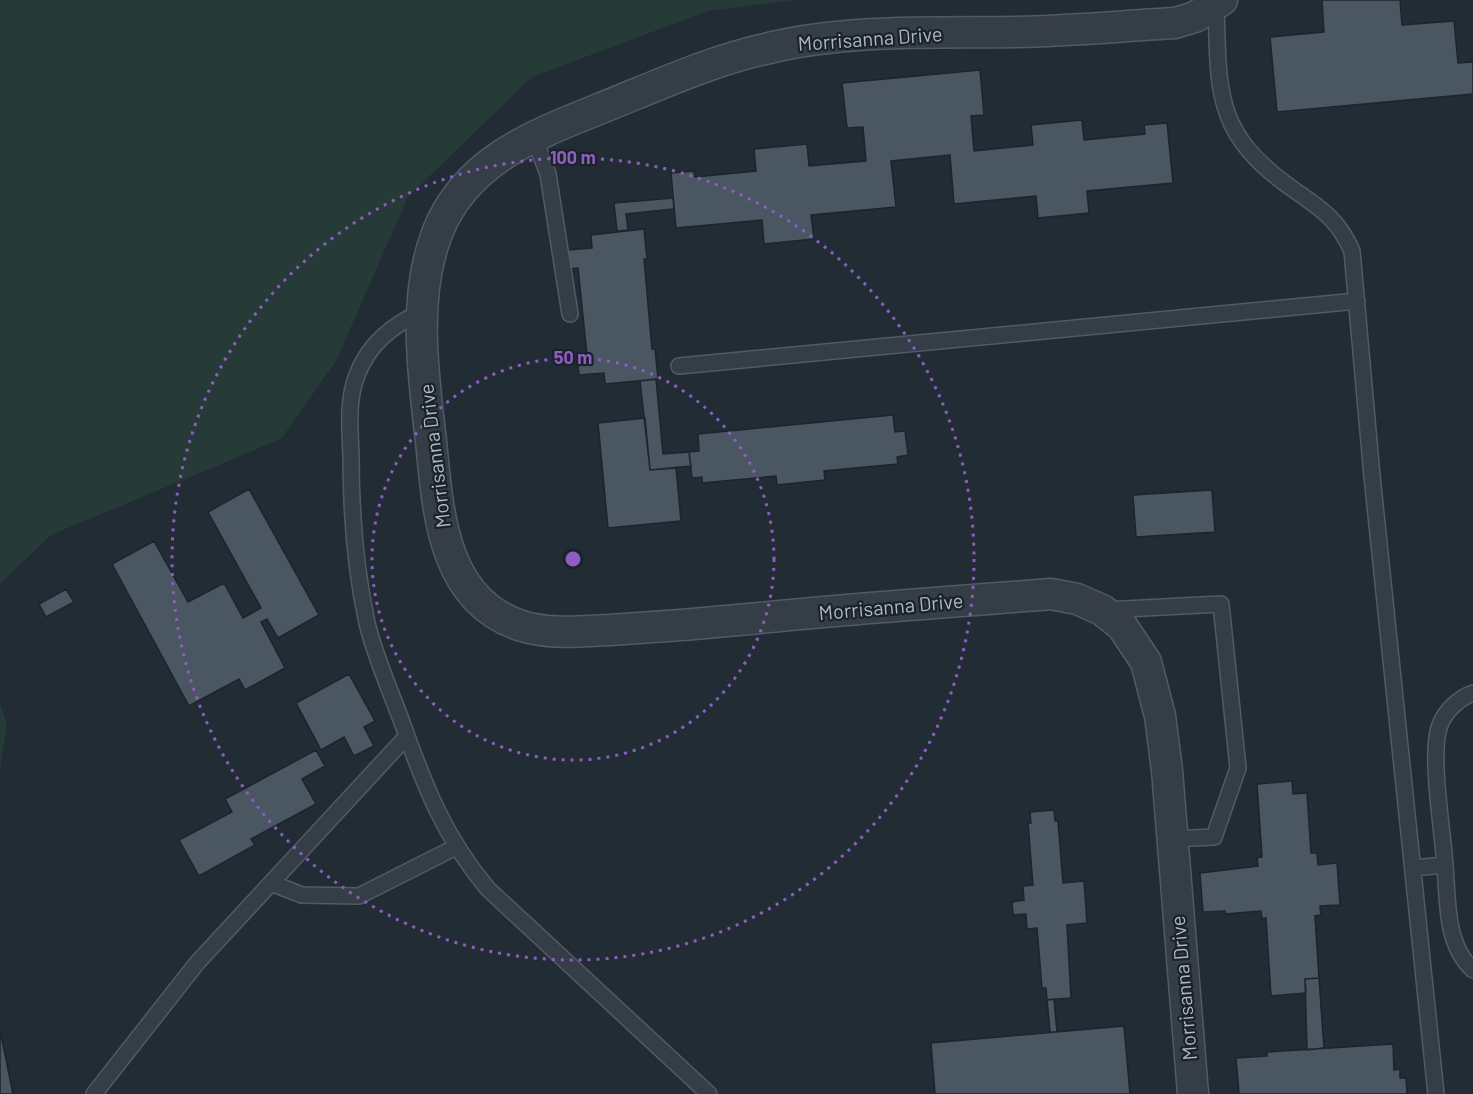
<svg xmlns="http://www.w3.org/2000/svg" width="1473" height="1094" font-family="Barlow,sans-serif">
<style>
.green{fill:#263a38}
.building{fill:#4a5661;stroke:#1c242c;stroke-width:1.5}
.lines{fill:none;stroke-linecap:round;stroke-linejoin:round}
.service-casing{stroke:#525b63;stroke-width:18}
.minor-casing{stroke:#525b63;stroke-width:33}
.service{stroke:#353d46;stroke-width:15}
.minor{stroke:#353d46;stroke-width:30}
.ring{fill:none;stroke:#8d5dc0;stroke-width:3;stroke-dasharray:3 6}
.labels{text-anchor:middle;stroke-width:4.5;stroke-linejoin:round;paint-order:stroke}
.street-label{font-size:20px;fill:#afb8c2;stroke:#1a222a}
.centre{fill:#8d5dc0;stroke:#1a222a;stroke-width:3}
.ring-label{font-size:18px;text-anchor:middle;font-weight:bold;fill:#8d5dc0;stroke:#1a222a;stroke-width:4.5;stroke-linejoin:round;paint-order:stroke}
</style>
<rect width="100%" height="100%" fill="#222c35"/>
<path class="green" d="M0 0H794L708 11 532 77 408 197 336 361 281 439 51 535 0 584Z
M0 702 7 726 0 769Z"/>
<path class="building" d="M1322 0H1400L1402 25 1454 21 1458 63 1473 62V94L1277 112 1270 37 1324 32Z
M980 70 984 115 971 116 974 151 1033 145 1031 125 1082 120 1084 140 1145 134 1144 125 1167 123 1173 183 1087 191 1089 213 1038 218 1036 196 954 204 950 155 891 161 896 207 811 215 814 239 764 244 762 220 676 228 671 173 694 171 695 177 756 171 754 149 807 144 809 166 866 161 863 127 847 128 842 83Z
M673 198 674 209 626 214 628 230 617 231 614 203Z
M644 229 647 259H644L652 349H655L658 379 605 384 604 373 579 375 577 356 587 355 578 268 569 269 567 250 592 248 591 235Z
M656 379 663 454 689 452 691 466 650 470 640 381Z
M893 415 895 432 905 431 908 455 897 457 898 464 824 471 825 480 777 485 776 476 702 483V477L692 478 689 452 699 451 698 434Z
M645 418 650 470 676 468 681 521 608 528 598 423Z
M249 489 319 615 278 638 267 619 261 622 285 668 245 690 239 679 189 706 112 564 154 541 188 602 224 583 243 618 261 608 208 512Z
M1212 490 1215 532 1136 537 1133 495Z
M66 589 74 602 46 617 39 604Z
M349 674 375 721 364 727 374 746 354 756 344 737 321 750 296 703Z
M316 750 325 766 302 779 316 804 251 839 255 845 199 876 179 840 232 812 225 799Z
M1292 781 1293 794 1307 793 1311 853H1317L1318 865 1337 863 1340 905 1320 906 1321 915 1315 916 1319 978 1305 979 1306 993 1271 996 1266 918 1262 919 1261 911 1225 914V911L1203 912 1200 873 1258 866 1257 858 1262 857 1257 784Z
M1054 810 1055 821H1058L1063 883 1084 881 1087 923 1067 925 1071 998 1047 1000 1046 988H1042L1037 928 1027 929 1026 914 1013 915 1012 902 1024 900 1023 886 1033 885 1028 823H1031L1030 812Z
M1319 978 1324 1048 1307 1050 1305 979Z
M1054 999 1057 1032H1050L1047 1000Z
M1124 1026 1130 1094H935L931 1043Z
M0 1030 13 1094H0Z
M1393 1044 1394 1070 1400 1069V1078H1406L1407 1094H1239L1236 1058 1267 1056V1052Z"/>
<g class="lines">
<defs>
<path id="service" d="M1216 6C1219 90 1213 132 1290 187 1319 208 1337 217 1352 251L1372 476 1436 1094
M534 137 548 174 570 314
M423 311C393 325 369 343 357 375 347 400 350 429 351 456 351 511 355 568 367 623 375 657 391 692 403 725 425 787 445 838 488 889L709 1094
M679 366 1357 301
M1105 610 1221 604 1238 768 1214 837 1172 839
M1445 865C1443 834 1429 751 1440 725 1445 711 1459 698 1473 693
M1413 868 1445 865C1448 901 1445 944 1473 970
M271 883 302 895 359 896 456 847
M94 1094 197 963 407 736"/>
<path id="minor" d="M1193 1094 1167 770 1160 716 1146 662 1122 626 1102 610 1077 599 1051 594C954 602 857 608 760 618 710 623 660 627 610 630 581 631 551 635 522 626 442 601 438 511 431 441 423 374 412 295 438 231 465 163 531 136 594 111 652 88 709 61 769 48 849 29 934 33 1016 32 1069 31 1122 26 1175 23L1195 17 1222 0"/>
</defs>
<use href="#service" class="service-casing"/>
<use href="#minor" class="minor-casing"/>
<use href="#service" class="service"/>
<use href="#minor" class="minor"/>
</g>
<g class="ring">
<circle cx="573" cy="559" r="201"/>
<circle cx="573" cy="559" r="401"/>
</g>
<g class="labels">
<g class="street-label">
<text transform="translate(870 39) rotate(-4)" y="7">Morrisanna Drive</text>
<text transform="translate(435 456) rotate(-97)" y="7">Morrisanna Drive</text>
<text transform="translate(891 607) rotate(-5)" y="7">Morrisanna Drive</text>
<text transform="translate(1184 988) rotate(-95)" y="7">Morrisanna Drive</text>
</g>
</g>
<circle cx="573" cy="559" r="9" class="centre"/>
<g class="ring-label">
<text x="573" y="164">100 m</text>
<text x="573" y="364">50 m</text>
</g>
</svg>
